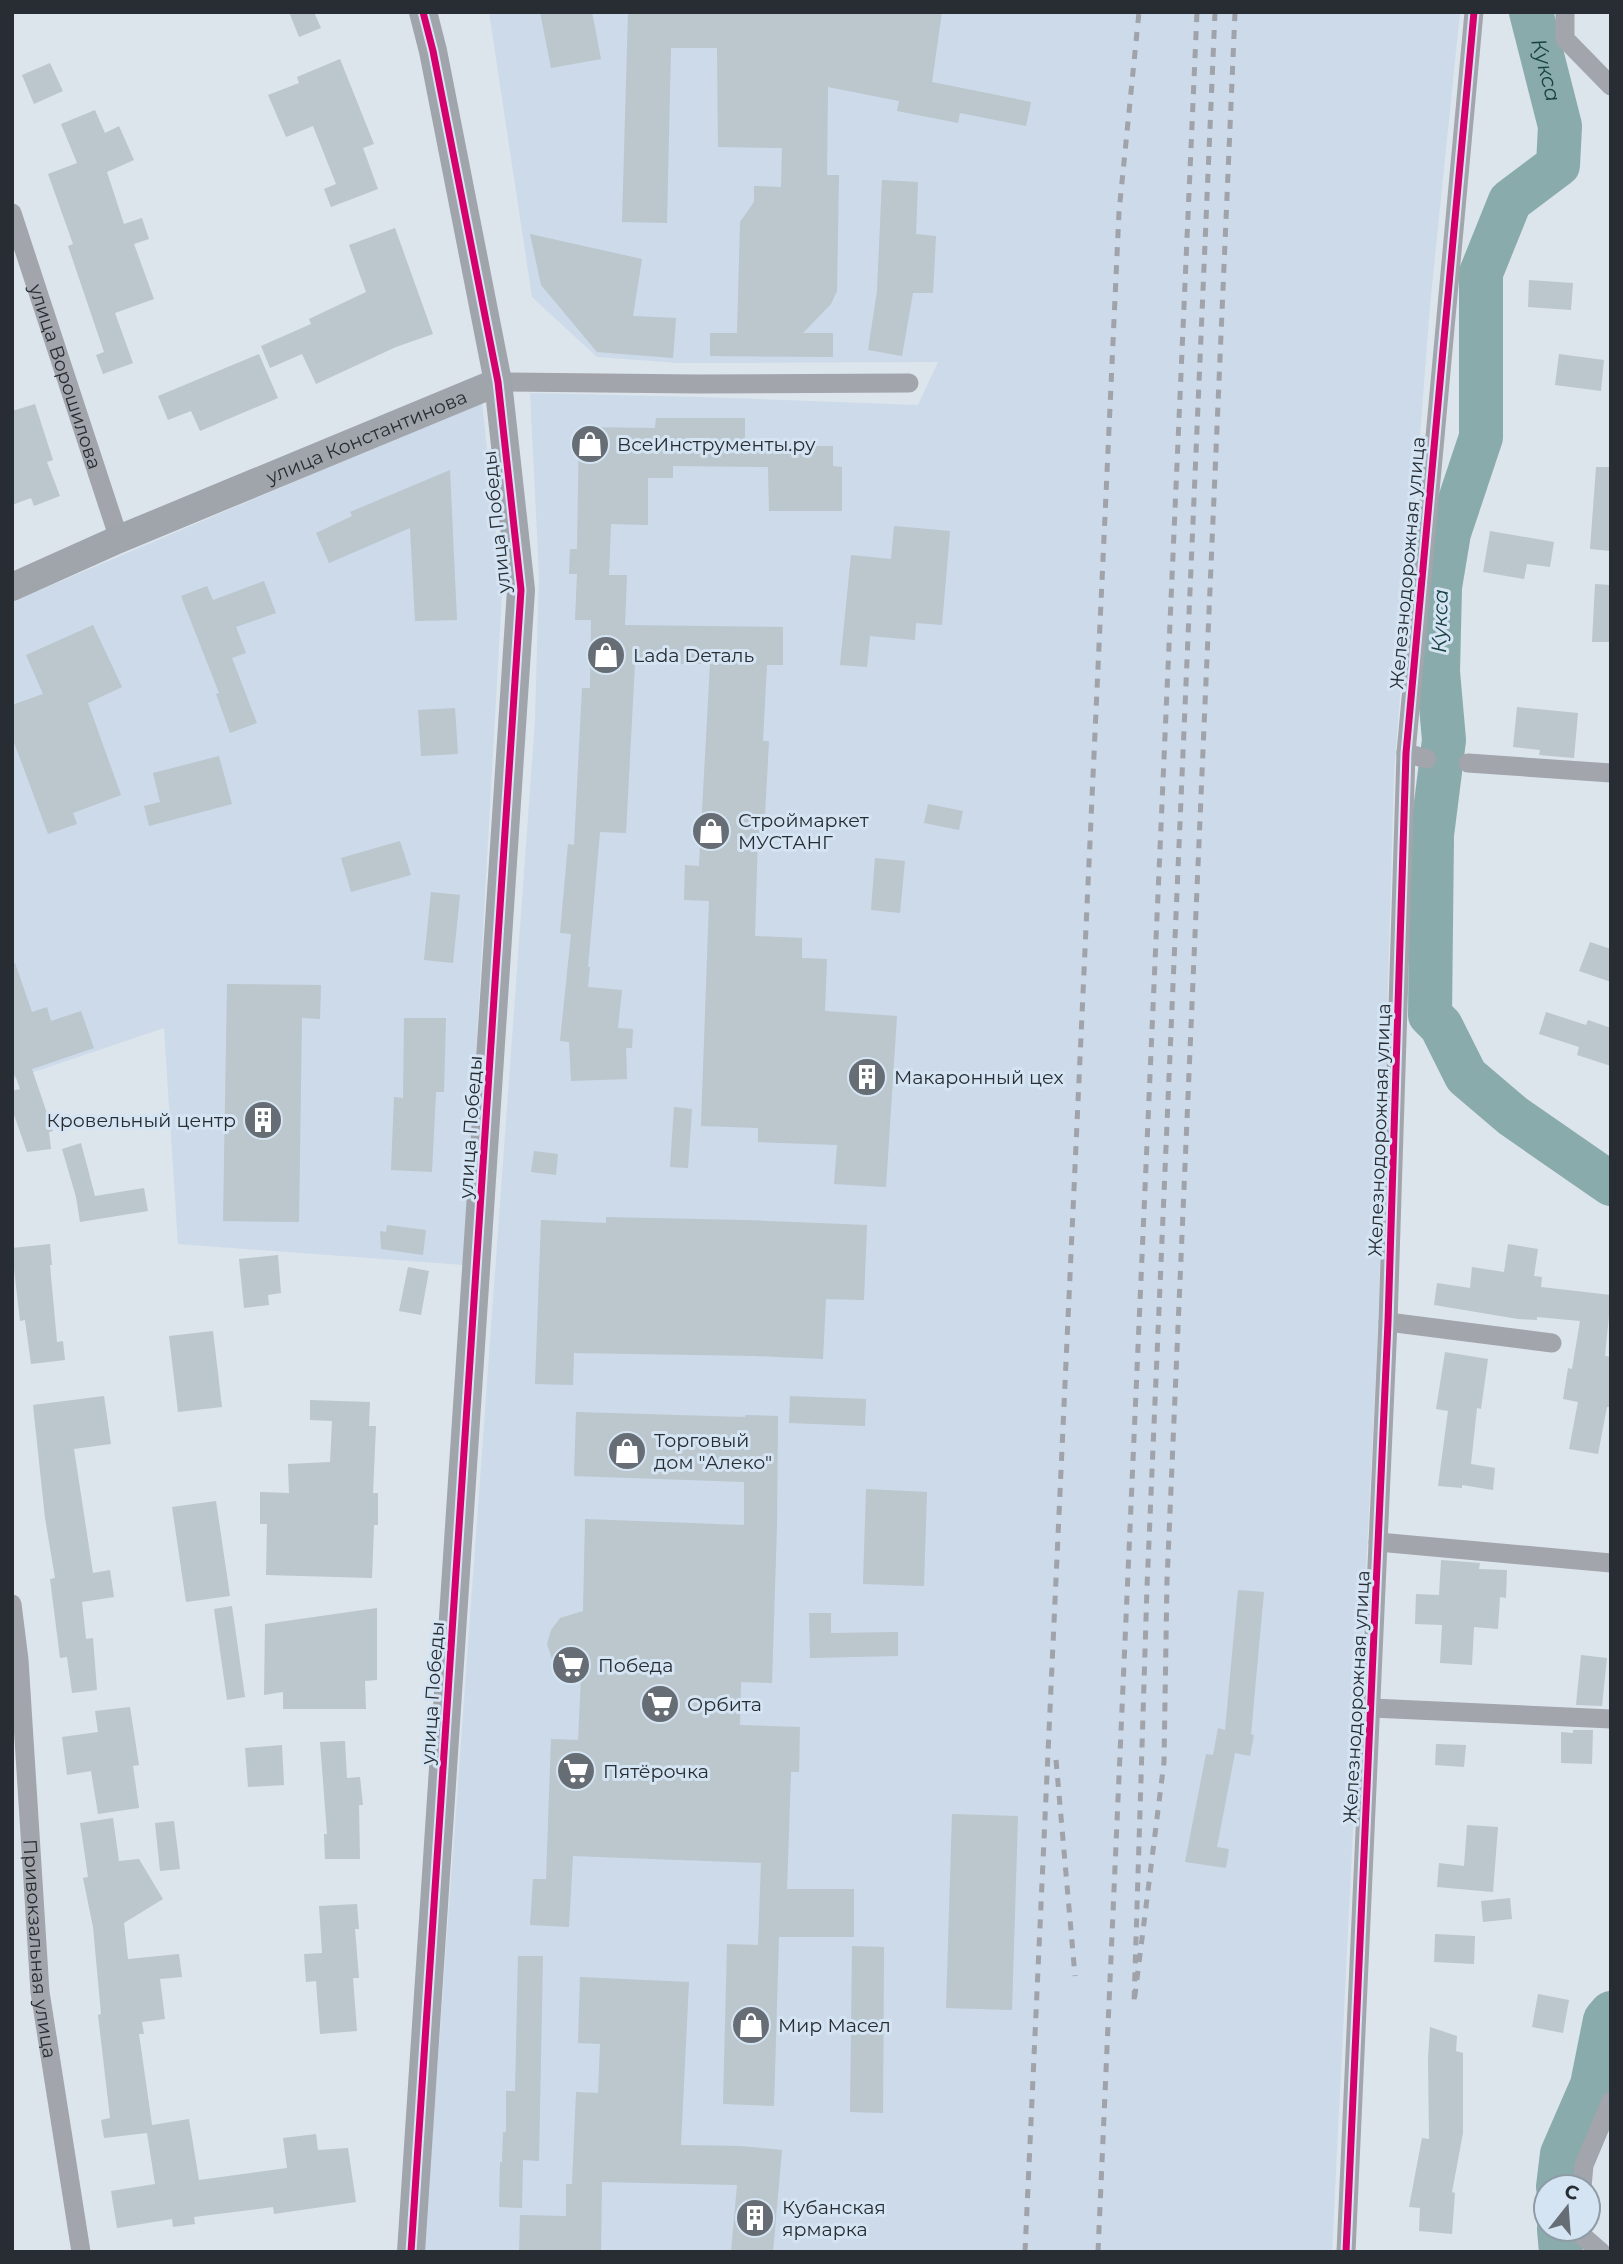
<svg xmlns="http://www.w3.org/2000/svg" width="1623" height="2264" font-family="Montserrat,sans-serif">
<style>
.built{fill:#ccdae9}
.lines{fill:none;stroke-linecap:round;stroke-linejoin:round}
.river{stroke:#89abac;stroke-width:44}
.building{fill:#bbc6cd}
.street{stroke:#a2a5ab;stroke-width:19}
.secondary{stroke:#a0a4ab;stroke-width:28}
.rail{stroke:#a0a3a9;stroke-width:5;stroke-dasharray:9 9;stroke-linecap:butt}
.cycleway-casing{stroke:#d5e4f3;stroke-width:11}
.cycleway{stroke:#d6006c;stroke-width:7}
.labels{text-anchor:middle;stroke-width:6;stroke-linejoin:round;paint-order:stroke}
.street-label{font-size:19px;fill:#272d33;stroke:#d5e4f3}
.poi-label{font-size:19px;fill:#272d33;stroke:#d5e4f3;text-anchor:start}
.water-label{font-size:21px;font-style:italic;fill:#184241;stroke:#d5e4f3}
</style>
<rect width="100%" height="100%" fill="#dce4ec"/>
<path class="built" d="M489 12H1460L1430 305 1394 774 1378 1329 1332 2252H424L535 721 539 575 530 393 700 397 918 405 938 362 679 363 597 357 532 297Z
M482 402 502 594 464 1265 178 1244 164 1028 13 1079 12 1076V602Z"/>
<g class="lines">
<g class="river">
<path id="s1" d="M1531 12 1560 126 1558 165 1510 201 1481 273V437L1449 533 1440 587 1438 672 1444 740 1432 835 1430 1015 1441 1026 1466 1076 1513 1116 1611 1184"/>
<path d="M1558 2187 1562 2154 1592 2085 1605 2020 1611 2013"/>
<path d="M1559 2229 1561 2252"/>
</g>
</g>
<path class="building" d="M289 12H314L321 28 299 37Z
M540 12H592L601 59 551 68Z
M628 12H942L932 82 1031 102 1026 126 960 113 958 123 897 111 899 101 828 87 827 175H839L837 291 831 304 803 333H833V357L710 356V333H737L740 222 754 202V186L781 187 782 148 718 147 717 48H671L667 223 622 222Z
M340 59 374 144 363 148 378 189 331 207 324 189 336 184 313 126 286 137 268 95 299 83 297 77Z
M50 63 63 91 34 104 22 75Z
M95 110 105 133 119 126 134 160 107 172 124 224 142 218 149 239 134 244 154 299 115 313 133 363 103 374 96 355 104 352 68 246 73 244 48 174 77 163 61 124Z
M882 180 918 182 916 234 936 236 933 293H913L902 356 868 350 877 291Z
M395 228 433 334 396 347 316 384 302 354 270 368 261 346 311 324 309 319 366 292 349 245Z
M530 234 642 259 633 316 676 318 673 358 597 352 541 285Z
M1529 280 1573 283 1571 310 1528 307Z
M259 354 278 398 200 431 191 411 168 420 158 396Z
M1559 354 1604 360 1601 391 1555 385Z
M35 404 53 460 47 462 60 496 34 506 31 498 12 505V411Z
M656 418H745V446H833V466L842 467V511H769L768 467 673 466V478H648V525L611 524 609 575H627L625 625 783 627V665H767L763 741H769L764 834H758L755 936 802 938V958L827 959 825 1011 897 1016 886 1187 834 1184 837 1145 758 1142V1128L701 1126 709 901 684 900 685 865 699 866 710 664 635 663 626 833 600 832 588 967H590L588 987 622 990 618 1028 633 1029 632 1048H626L627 1079 571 1081 569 1042 560 1041 571 934 560 933 568 844 574 845 582 688H590L591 620H575L577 574H569L570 549H577L579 427 655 428Z
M1596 467H1611V551L1590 549Z
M450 470 457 620 415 621 410 528 329 563 316 533 352 516 350 512Z
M894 526 950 531 942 625 916 623 915 640 870 636 867 667 840 665 851 555 891 559Z
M1490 531 1554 542 1550 567 1527 564 1524 579 1483 572Z
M264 581 276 613 236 627 246 653 232 658 257 723 230 733 216 694 219 693 181 596 207 586 213 600Z
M1595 584 1611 585V642H1592Z
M93 625 122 687 88 703 121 795 73 813 77 824 48 834 12 737V705L43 694 26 655Z
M1517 707 1578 713 1574 758 1539 755 1540 750 1513 747Z
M455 708 458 754 421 756 418 710Z
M219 756 232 804 149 826 144 806 160 802 153 773Z
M928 804 963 811 959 830 924 823Z
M400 841 411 875 351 892 341 858Z
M875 858 905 861 900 913 871 910Z
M431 892 460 895 453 963 424 960Z
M1590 942 1611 949V982L1579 971Z
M12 963H15L32 1012 47 1007 51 1021 81 1011 94 1048 32 1069 53 1131 49 1132 51 1149 27 1152 12 1109V1091L20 1089 15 1075 12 1076Z
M227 984 321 985 320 1019 302 1018 299 1222 223 1221Z
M1546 1012 1586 1025 1588 1020 1611 1028V1066L1577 1055 1579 1047 1539 1034Z
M404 1018H446L444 1092H436L432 1172 391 1170 394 1097 403 1098Z
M674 1107 692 1109 688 1168 670 1167Z
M81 1143 95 1196 144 1188 148 1211 80 1222 76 1197 62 1149Z
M534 1151 558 1154 556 1175 531 1172Z
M606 1217 744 1220 867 1225 864 1300 826 1299 823 1359 755 1356 574 1353 573 1385 535 1384 541 1220 606 1223Z
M387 1225 426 1230 423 1255 381 1249 380 1231 386 1232Z
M50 1244 52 1265H50L57 1342 63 1341 65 1360 31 1364 25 1320 20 1321 14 1269H12V1248Z
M1508 1244 1538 1249 1534 1276 1542 1277 1541 1287 1611 1295 1605 1356 1611 1357V1407H1607L1598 1454 1569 1449 1578 1402 1563 1399 1568 1368 1572 1369 1580 1321 1537 1317V1320L1518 1319 1434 1305 1437 1283 1470 1288 1472 1267 1504 1272Z
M278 1255 281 1293 268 1295 269 1305 244 1308 239 1259Z
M408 1267 429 1271 421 1315 399 1311Z
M213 1331 222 1407 178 1412 169 1336Z
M1445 1352 1488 1359 1481 1409 1477 1408 1471 1464 1495 1468 1493 1490 1462 1485V1488L1438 1486 1448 1411 1436 1409Z
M104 1396 111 1444 74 1449 93 1573 110 1570 114 1597 82 1602 86 1639 93 1638 97 1690 72 1693 67 1657 60 1658 50 1579 55 1578 45 1518 33 1405Z
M790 1396 866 1399 865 1426 789 1423Z
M310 1400 370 1402 369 1426H376L373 1493H378V1525H374L372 1578 266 1575 267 1524H260V1492L289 1493 288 1464 330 1462 332 1421 310 1420Z
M576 1412 745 1417V1415L778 1416 777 1525 772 1683 741 1682 740 1725 800 1727 799 1772H791L787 1889H854V1937H779L774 2106 723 2104 727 1944 758 1945 761 1863 573 1856 569 1927 530 1925 533 1879H546L551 1739 578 1740 581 1677 565 1672 552 1659 547 1644 551 1630 560 1618 583 1611 585 1519 744 1525V1482L574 1476Z
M866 1489 927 1492 924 1586 863 1584Z
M216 1501 230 1596 186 1602 172 1507Z
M1441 1560 1480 1563 1479 1569 1507 1570 1506 1598 1500 1597 1498 1629 1474 1627 1472 1665 1440 1663 1442 1625 1415 1624 1416 1594 1439 1595Z
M1238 1590 1264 1592 1251 1734 1254 1735 1250 1756 1235 1753 1217 1847 1229 1849 1226 1868 1185 1862 1206 1754 1213 1755 1218 1728 1225 1730Z
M232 1606 245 1697 227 1700 214 1609Z
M377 1608V1680L365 1681 366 1709H283V1692L264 1695 265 1624Z
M809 1613H831V1633L898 1632V1656L810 1658Z
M1581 1655 1607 1658 1602 1706 1576 1705Z
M130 1707 139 1765 133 1766 139 1808 98 1814 91 1771 67 1775 62 1737 98 1732 95 1711Z
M1573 1730H1593L1592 1764 1561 1763V1732L1573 1733Z
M345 1741 347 1778 360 1777 363 1805H359L360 1859H325L324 1834H327L320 1742Z
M1436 1744 1466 1745 1464 1767 1435 1765Z
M282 1745 284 1785 248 1787 245 1748Z
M952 1814 1018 1816 1012 2010 946 2008Z
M113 1818 119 1861 139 1859 163 1899 124 1923 128 1959 179 1954 182 1977 160 1979 165 2019 142 2022 144 2034H139L152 2125 189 2119 199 2180 287 2168 283 2138 316 2134 318 2150 348 2148 356 2202 274 2214 273 2207 194 2217 195 2224 173 2227 172 2219 117 2228 111 2191 155 2184 147 2133 104 2138 101 2120 110 2118 98 2015 101 2014 93 1927 83 1878 88 1877 80 1823Z
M174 1821 180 1869 160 1871 155 1823Z
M1467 1825 1498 1827 1493 1892 1437 1887 1439 1863 1464 1866Z
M1510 1898 1512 1919 1483 1922 1481 1901Z
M357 1904 359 1929H355L359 1978H353L357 2031 320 2034 316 1981 306 1982 304 1954 322 1953 319 1906Z
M1435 1934 1475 1936 1474 1964 1434 1962Z
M852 1946 884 1947 883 2113 850 2112Z
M518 1956H543L539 2161 523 2160 522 2208 499 2207 500 2162H502L503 2132H506V2091H515Z
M580 1977 689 1982 681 2145 740 2146 782 2150 773 2252H731L737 2185 602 2182 601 2252H519L520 2215 566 2216V2184H572L576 2092 598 2093 600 2044 578 2043Z
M1538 1994 1569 2000 1563 2033 1532 2027Z
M1430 2027 1457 2036 1456 2051 1463 2053V2133L1452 2192 1455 2193 1452 2234 1419 2231 1420 2208 1409 2207 1422 2138 1429 2139 1428 2058Z"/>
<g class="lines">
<g class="street">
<path d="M1565 12V39L1611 86"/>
<path id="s2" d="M12 213 119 539"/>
<path d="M498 382 697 384 909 383"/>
<path d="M1406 753 1427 759"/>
<path d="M1468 763 1611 773"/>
<path d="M1388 1322 1552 1343"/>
<path d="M1378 1542 1611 1563"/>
<path id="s3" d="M12 1604 19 1660 40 1992 81 2252"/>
<path d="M1372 1708 1611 1719"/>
<path d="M1582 2187 1584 2165 1611 2101"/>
<path d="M1579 2229 1578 2232 1601 2252"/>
<path d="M1346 2252 1388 1322 1406 753 1474 12"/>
</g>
<g class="secondary">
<path id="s4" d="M12 587 119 539 498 382"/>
<path d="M411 2252 521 590 498 382 433 51 423 12"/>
</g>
<path class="rail" d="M1215 12 1147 1587 1134 2003 1164 1762 1167 1581 1235 12
M1056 1760 1075 1976
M1025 2252 1119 212 1139 12
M1098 2252 1197 12"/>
<defs>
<path id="cycleway" d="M411 2252 521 590 498 382 433 51 423 12
M1346 2252 1388 1322 1406 753 1474 12"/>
</defs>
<use href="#cycleway" class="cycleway-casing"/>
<use href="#cycleway" class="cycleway"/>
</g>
<defs>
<symbol id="shop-disc" viewBox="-11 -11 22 22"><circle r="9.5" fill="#666d74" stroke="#d5e4f3"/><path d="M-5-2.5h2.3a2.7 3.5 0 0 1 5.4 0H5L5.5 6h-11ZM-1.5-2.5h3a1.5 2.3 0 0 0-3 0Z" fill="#fff"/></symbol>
<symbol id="building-disc" viewBox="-11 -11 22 22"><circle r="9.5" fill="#666d74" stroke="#d5e4f3"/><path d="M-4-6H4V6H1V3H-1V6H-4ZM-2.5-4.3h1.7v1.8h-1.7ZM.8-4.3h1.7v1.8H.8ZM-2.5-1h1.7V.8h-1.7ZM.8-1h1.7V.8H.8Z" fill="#fff"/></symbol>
<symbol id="supermarket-disc" viewBox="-11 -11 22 22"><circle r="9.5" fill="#666d74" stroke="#d5e4f3"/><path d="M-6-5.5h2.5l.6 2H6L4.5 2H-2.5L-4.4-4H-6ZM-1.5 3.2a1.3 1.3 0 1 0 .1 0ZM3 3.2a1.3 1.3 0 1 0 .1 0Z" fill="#fff"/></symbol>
</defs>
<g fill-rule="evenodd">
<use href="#shop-disc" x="568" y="422" width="44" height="44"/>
<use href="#shop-disc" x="584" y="633" width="44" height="44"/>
<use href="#shop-disc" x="689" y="809" width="44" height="44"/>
<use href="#building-disc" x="845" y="1055" width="44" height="44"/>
<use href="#building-disc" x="241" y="1098" width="44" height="44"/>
<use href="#shop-disc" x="605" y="1429" width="44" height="44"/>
<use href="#supermarket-disc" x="549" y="1643" width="44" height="44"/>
<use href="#supermarket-disc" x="638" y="1682" width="44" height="44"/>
<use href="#supermarket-disc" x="554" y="1749" width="44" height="44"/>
<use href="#shop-disc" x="729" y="2003" width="44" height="44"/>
<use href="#building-disc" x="733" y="2196" width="44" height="44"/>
</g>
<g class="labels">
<g class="street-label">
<text dy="7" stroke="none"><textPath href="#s2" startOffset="172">улица Ворошилова</textPath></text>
<text dy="7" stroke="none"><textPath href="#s4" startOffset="385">улица Константинова</textPath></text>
<text transform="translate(496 522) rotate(-96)" y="7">улица Победы</text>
<text transform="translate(1407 563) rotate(-85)" y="7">Железнодорожная улица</text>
<text transform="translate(470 1127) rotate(-86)" y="7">улица Победы</text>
<text transform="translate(1379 1130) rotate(-88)" y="7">Железнодорожная улица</text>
<text transform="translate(432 1693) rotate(-86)" y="7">улица Победы</text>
<text transform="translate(1356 1697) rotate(-87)" y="7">Железнодорожная улица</text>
<text dy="7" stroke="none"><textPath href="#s3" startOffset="346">Привокзальная улица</textPath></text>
</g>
<g class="poi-label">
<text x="617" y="451">ВсеИнструменты.ру</text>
<text x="633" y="662">Lada Dеталь</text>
<text x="738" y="827">Строймаркет<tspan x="738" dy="22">МУСТАНГ</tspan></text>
<text x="894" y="1084">Макаронный цех</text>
<text x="236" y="1127" text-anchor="end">Кровельный центр</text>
<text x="654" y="1447">Торговый<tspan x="654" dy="22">дом "Алеко"</tspan></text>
<text x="598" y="1672">Победа</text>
<text x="687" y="1711">Орбита</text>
<text x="603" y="1778">Пятёрочка</text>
<text x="778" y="2032">Мир Масел</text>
<text x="782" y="2214">Кубанская<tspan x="782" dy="22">ярмарка</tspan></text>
</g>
<g class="water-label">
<text dy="7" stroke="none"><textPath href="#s1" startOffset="60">Кукса</textPath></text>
<text transform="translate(1440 621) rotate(-88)" y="7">Кукса</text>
</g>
</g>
<rect width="1623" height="2264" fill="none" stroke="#272d33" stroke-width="28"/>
<g transform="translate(1567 2208) rotate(17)"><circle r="33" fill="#d5e4f3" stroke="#8f9ba6" stroke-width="2"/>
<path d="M0-5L12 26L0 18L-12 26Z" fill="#666d74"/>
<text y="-10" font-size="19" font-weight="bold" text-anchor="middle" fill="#272d33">С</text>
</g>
</svg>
